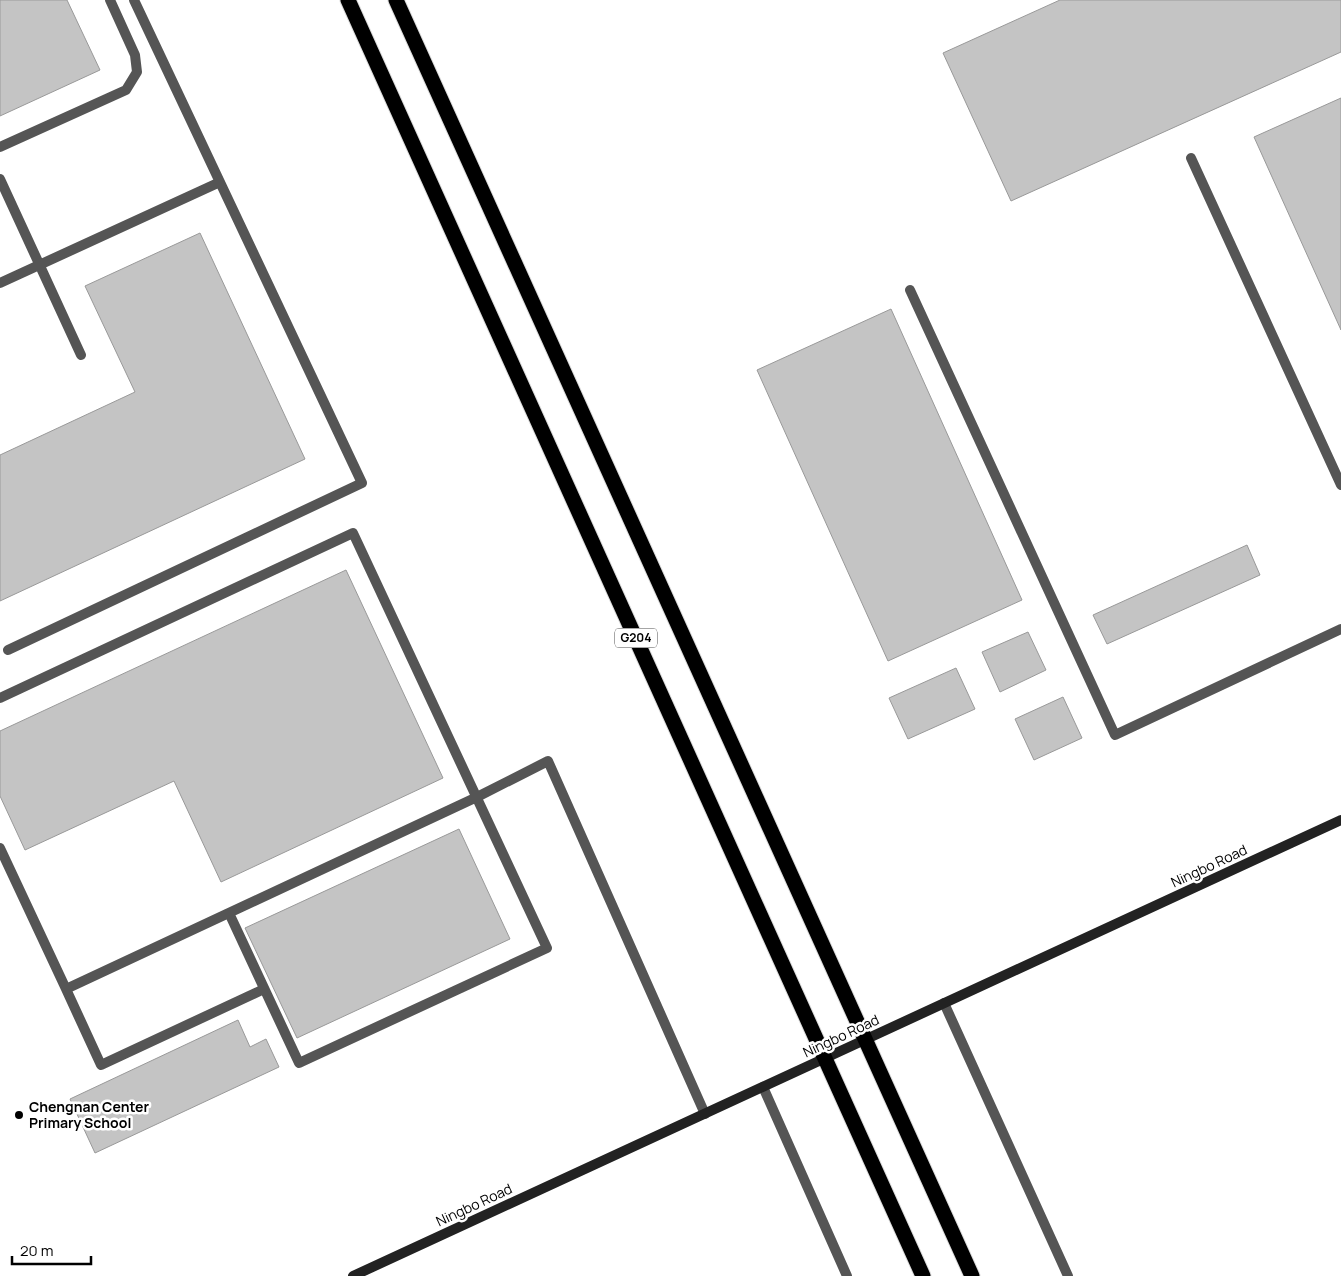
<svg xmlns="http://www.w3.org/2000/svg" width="1341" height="1276" font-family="Manrope,sans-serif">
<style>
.building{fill:#c4c4c4;stroke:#999}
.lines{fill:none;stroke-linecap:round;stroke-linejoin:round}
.highway-casing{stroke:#dbdbdb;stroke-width:17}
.lane{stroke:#555;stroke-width:10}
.street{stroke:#555;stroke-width:10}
.secondary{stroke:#222;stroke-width:10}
.highway{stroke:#000;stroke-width:15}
.poi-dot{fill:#000;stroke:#fff;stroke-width:2}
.labels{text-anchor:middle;stroke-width:5;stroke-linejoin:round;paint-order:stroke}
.shield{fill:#fff;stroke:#4c4c4c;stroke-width:1}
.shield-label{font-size:12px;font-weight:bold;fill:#000}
.street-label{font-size:14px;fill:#000;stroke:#fff}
.poi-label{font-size:14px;font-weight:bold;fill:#000;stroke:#fff;text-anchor:start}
</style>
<rect width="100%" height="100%" fill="#fff"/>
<path class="building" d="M0 0H67L100 70 0 116Z
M1060 0H1341V52L1011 201 943 53Z
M1341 98V330L1254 137Z
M200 233 305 459 0 601V455L135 392 85 286Z
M891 309 1022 600 888 661 757 370Z
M1247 545 1260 575 1107 644 1093 615Z
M346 570 443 778 221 882 174 781 25 850 0 796V731Z
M1028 632 1046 670 1000 692 982 652Z
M956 668 975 709 908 739 889 698Z
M1063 697 1082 738 1034 760 1015 719Z
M459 829 510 939 297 1038 245 928Z
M238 1020 250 1047 266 1039 279 1067 95 1153 70 1099Z"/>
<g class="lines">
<defs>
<path id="highway" d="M348 0 923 1276
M396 0 972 1276"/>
</defs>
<use href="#highway" class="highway-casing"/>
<path class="lane" d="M0 147 126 90 137 72 135 55 110 0
M1191 158 1341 485
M0 179 81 355
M0 283 220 182
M910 290 1115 735 1341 629
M8 650 362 483 134 0
M0 698 353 533 547 948 299 1063 229 913
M0 848 66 989 477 797 548 761 705 1114
M66 989 101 1065 264 989"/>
<path class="street" d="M944 1003 1068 1276
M763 1087 847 1276"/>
<path class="secondary" d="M353 1276 1341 820"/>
<use href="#highway" class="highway"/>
</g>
<circle class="poi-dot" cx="19" cy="1115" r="5"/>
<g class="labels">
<rect class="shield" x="615" y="628.5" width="42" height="19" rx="4"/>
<g class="shield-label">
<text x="636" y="642">G204</text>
</g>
<g class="street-label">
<text transform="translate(1209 866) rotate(-25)" y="5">Ningbo Road</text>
<text transform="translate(841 1036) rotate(-25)" y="5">Ningbo Road</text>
<text transform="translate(474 1205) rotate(-25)" y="5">Ningbo Road</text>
</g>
<g class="poi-label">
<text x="29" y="1112">Chengnan Center<tspan x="29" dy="16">Primary School</tspan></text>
</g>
</g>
<path d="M12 1256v8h79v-8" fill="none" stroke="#000000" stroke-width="2.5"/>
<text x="20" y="1256" font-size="15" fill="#000000" stroke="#ffffff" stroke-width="4" paint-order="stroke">20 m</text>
</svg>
